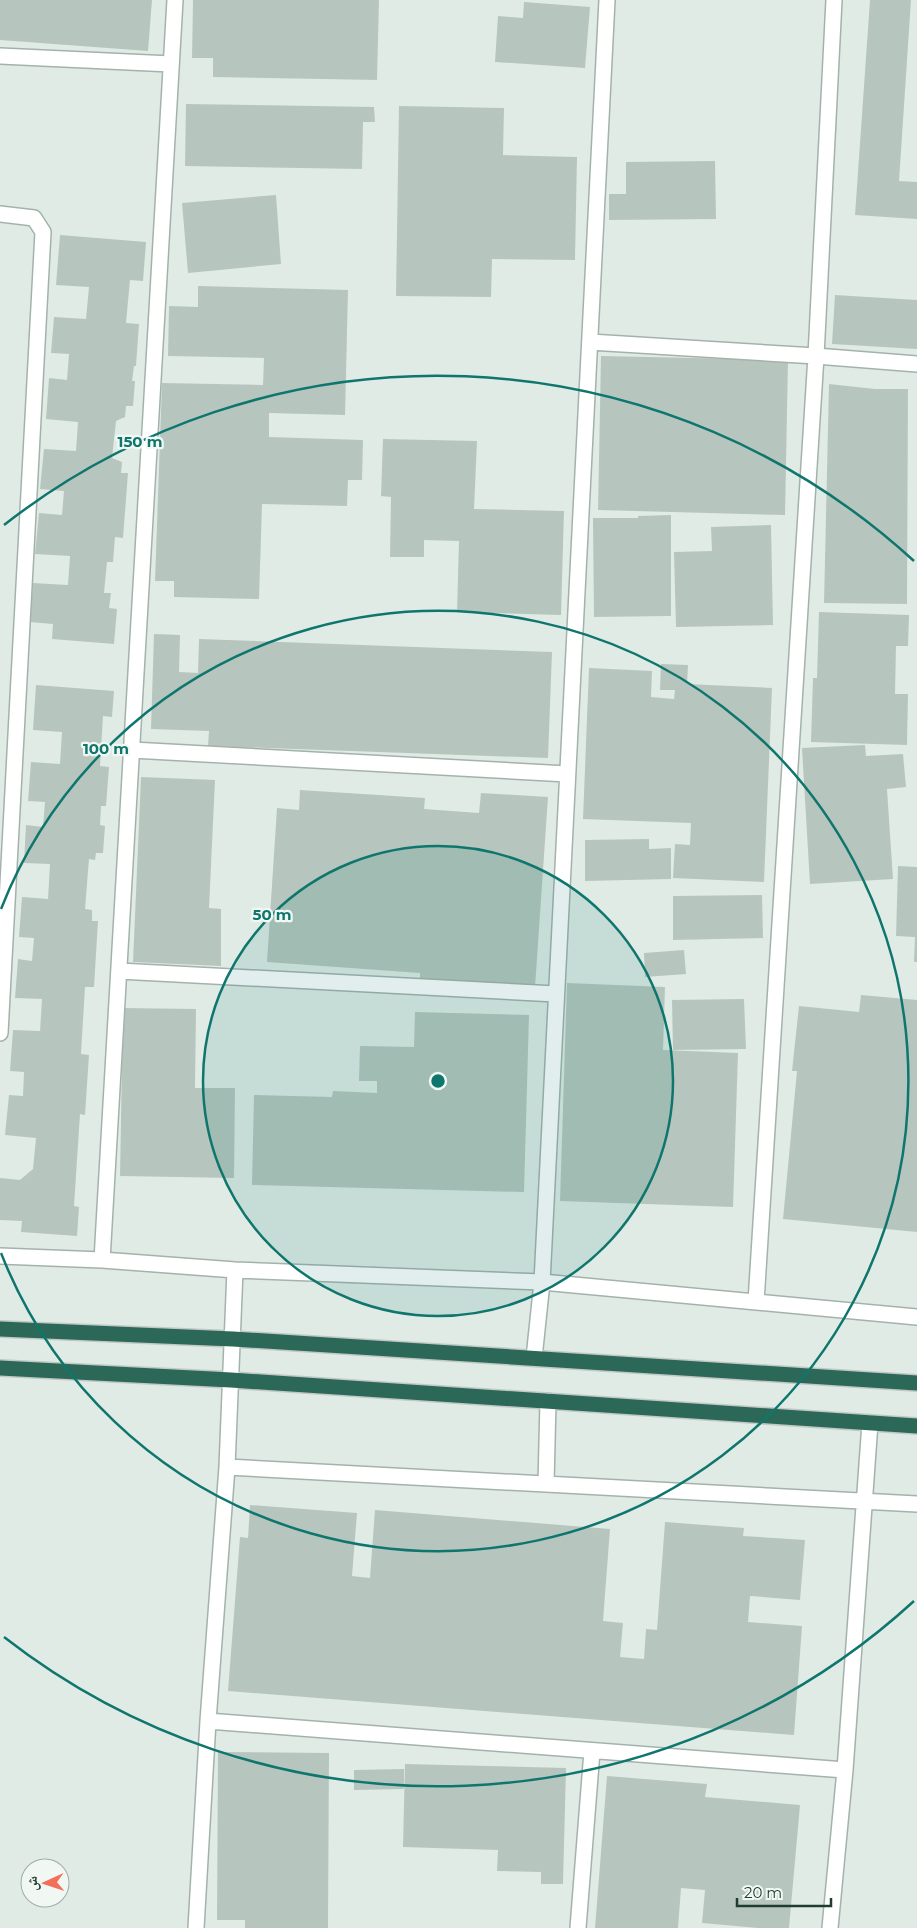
<svg xmlns="http://www.w3.org/2000/svg" width="917" height="1928" font-family="Montserrat,'Noto Naskh Arabic',sans-serif">
<style>
.building{fill:#b6c6be}
.lines{fill:none;stroke-linecap:round;stroke-linejoin:round}
.street-casing{stroke:#a3b3ac;stroke-width:18}
.highway-casing{stroke:#c1c8c6;stroke-width:18}
.street{stroke:#fff;stroke-width:15}
.highway{stroke:#2c6857;stroke-width:15}
.ring{fill:none;stroke:#0f766e;stroke-width:2.5}
.centre{fill:#0f766e;stroke:#f1f8f4;stroke-width:2.5}
.ring-label{font-size:15px;text-anchor:middle;font-weight:bold;fill:#0f766e;stroke:#f1f8f4;stroke-width:4.5;stroke-linejoin:round;paint-order:stroke}
</style>
<rect width="100%" height="100%" fill="#e0ebe5"/>
<path class="building" d="M0 0H152L148 51 0 40Z
M193 0H379L377 80 213 77V58H192Z
M870 0H911L899 181 917 182V219L855 215Z
M524 2 590 7 585 68 495 62 498 16 523 18Z
M186 104 374 107 375 122H363L362 169 185 166Z
M399 106 504 108 503 155 577 157 575 260 492 259 491 297 396 296Z
M715 161 716 219 609 220V194H626V162Z
M276 195 281 264 188 273 182 203Z
M60 235 146 242 143 281 130 280 126 323 139 324 136 366H134L132 381H135L133 406H126L125 417 116 421 112 458 122 462 121 473H128L123 538 115 537 113 562H107L104 593H111L109 608 117 609 114 644 52 639 53 624 30 622 33 583 68 585 70 556 35 554 39 513 62 515 64 491 40 489 44 449 76 451 78 422 46 419 49 378 67 380 69 354 51 353 54 317 86 319 89 287 56 285Z
M198 286 348 290 345 415 269 413V437L363 440 362 480H348L347 506 262 504 259 599 174 597V581H155L162 383 263 385 264 358 168 356 169 306 198 307Z
M835 295 917 300V349L832 344Z
M601 356 788 360 785 515 598 510Z
M829 384 875 389H908L907 604 824 603Z
M383 439 477 441 474 509 564 511 561 615 457 612 459 541 424 540V557H390L391 497 381 496Z
M671 515V616L594 617 593 518H638V516Z
M771 525 773 625 676 627 674 552 712 551 711 527Z
M819 612 909 615 908 646H896L895 694H908L907 745 811 742 813 678H817Z
M154 634 180 635 179 672 198 673 199 639 552 652 548 758 208 746 209 731 151 729Z
M661 664 688 665 687 684 772 688 764 882 673 878 675 844 690 845 691 823 583 819 589 668 652 671 651 697 674 699 675 690H660Z
M36 685 114 691 112 717 103 716 100 766 109 767 106 806H101L100 825 105 826 103 853H96L95 860 89 859 85 909 92 910V921H98L94 987H85L81 1054 89 1055 85 1115 80 1114 74 1206 79 1207 77 1236 21 1232 22 1221 0 1220V1178L20 1180 33 1169 36 1138 5 1135 9 1095 23 1096 24 1072 10 1071 13 1030 40 1031 42 999 15 998 18 959 32 961 34 938 19 937 22 897 48 899 50 864 24 863 26 825 43 827 45 802 28 801 31 762 60 764 62 732 33 730Z
M865 745 866 756 903 754 906 787 887 789 893 879 810 884 802 748Z
M141 777 215 780 209 908 221 909V966L133 962Z
M300 790 425 798 424 809 479 813 481 793 548 797 535 987 420 978V973L267 962 277 808 299 810Z
M649 839V849L671 848V879L585 881V840Z
M898 866 917 867V962H914L915 937 896 936Z
M762 895 763 938 673 940V896Z
M684 950 686 974 645 977 644 953Z
M567 983 665 987 663 1050 738 1053 733 1207 560 1201Z
M861 995 917 1000V1232L783 1219 797 1071H792L799 1006 859 1012Z
M744 999 746 1049 673 1050 672 1000Z
M123 1008 196 1009 195 1088H235L234 1178 120 1176Z
M415 1012 529 1015 524 1192 252 1185 254 1095 332 1097 333 1091 377 1093V1081H359L360 1046 414 1047Z
M250 1505 357 1513 352 1576 370 1578 375 1510 610 1529 603 1621 623 1623 620 1657 644 1659 646 1629 657 1630 665 1522 744 1528 743 1536 805 1540 800 1600 750 1596 748 1622 802 1626 794 1735 228 1691 240 1537 248 1538Z
M218 1752 329 1753 328 1928H245V1920H217Z
M405 1764 566 1768 563 1884H541V1872L497 1871 498 1850 403 1847Z
M404 1769V1789L354 1790V1770Z
M607 1776 707 1784 705 1797 800 1805 789 1928H758L702 1923 705 1890 681 1888 678 1928H595Z"/>
<g class="lines">
<defs>
<path id="street" d="M0 56 171 64
M0 214 34 218 43 232 0 1033
M590 342 816 356 917 364
M132 750 567 774
M119 971 556 994
M0 1256 102 1260 235 1270 542 1282 917 1317
M102 1260 175 0
M756 1302 816 356 834 0
M534 1358 542 1282 607 0
M227 1467 917 1504
M546 1484 548 1401
M208 1721 845 1770
M196 1928 208 1721 227 1467 235 1270
M578 1928 592 1751
M830 1928 845 1770 870 1423"/>
<path id="highway" d="M0 1329 233 1339 917 1383
M0 1368 231 1380 917 1426"/>
</defs>
<use href="#street" class="street-casing"/>
<use href="#highway" class="highway-casing"/>
<use href="#street" class="street"/>
<use href="#highway" class="highway"/>
</g>
<circle cx="438" cy="1081" r="235" fill="#0f766e" fill-opacity=".12"/>
<g class="ring">
<circle cx="438" cy="1081" r="235"/>
<path d="M1 909A470 470 0 1 1 1 1253"/>
<path d="M914 1601A705 705 0 0 1 4 1637M4 525A705 705 0 0 1 914 561"/>
</g>
<circle cx="438" cy="1081" r="8" class="centre"/>
<g class="ring-label">
<text x="140" y="447">150 m</text>
<text x="106" y="754">100 m</text>
<text x="272" y="920">50 m</text>
</g>
<g transform="translate(45 1883) rotate(267)"><circle r="24" fill="#f1f8f4" stroke="#9eada6"/>
<path d="M0-4L9 19L0 12L-9 19Z" fill="#f36f57"/>
<text y="-8" font-size="14" font-weight="bold" text-anchor="middle" fill="#213c32">ش</text>
</g>
<path d="M737 1898v8h94v-8" fill="none" stroke="#213c32" stroke-width="2.5"/>
<text x="744" y="1898" font-size="15" fill="#213c32" stroke="#f1f8f4" stroke-width="4" paint-order="stroke">20 m</text>
</svg>
